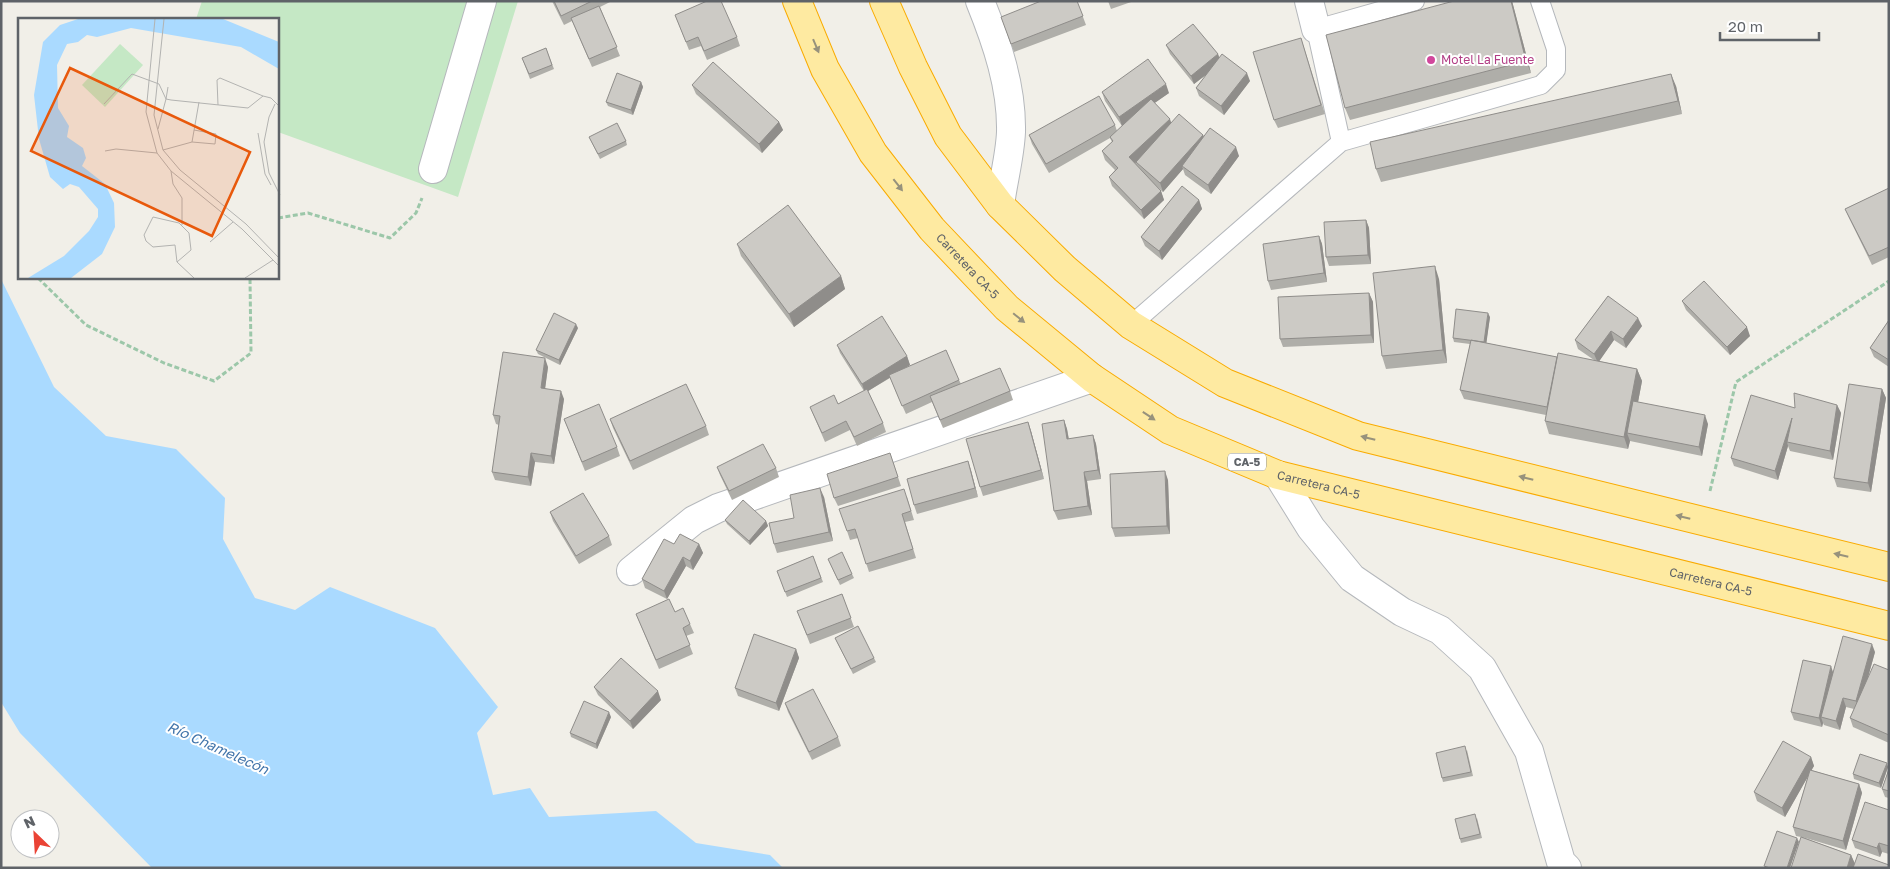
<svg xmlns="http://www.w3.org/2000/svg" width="1890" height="869" font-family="'Golos Text',sans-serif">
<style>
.green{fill:#c5e8c5}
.water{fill:#aadaff}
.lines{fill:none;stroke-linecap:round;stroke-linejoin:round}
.service-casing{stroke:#b5b8bc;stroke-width:20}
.minor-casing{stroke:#b5b8bc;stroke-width:30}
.trunk-casing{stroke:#f9ab00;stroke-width:30}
.path{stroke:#9cc7a9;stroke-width:3;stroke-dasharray:5 2.5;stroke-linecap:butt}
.service{stroke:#fff;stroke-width:18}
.minor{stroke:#fff;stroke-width:28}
.trunk{stroke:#feeaa1;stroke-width:28}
.wall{fill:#afaea9}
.shaded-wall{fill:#8f8d8a}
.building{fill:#cccac5;stroke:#8f8d8a}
.oneway{fill:#97927c}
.hotel-dot{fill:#d1479c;stroke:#fff;stroke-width:2}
.labels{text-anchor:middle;stroke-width:4;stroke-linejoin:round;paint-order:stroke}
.shield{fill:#fff;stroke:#8f9295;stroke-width:1}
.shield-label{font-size:11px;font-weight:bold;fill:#5f6368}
.hotel-label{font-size:12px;fill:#b23c85;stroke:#fff;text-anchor:start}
.street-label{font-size:12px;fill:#5f6368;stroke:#fff}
.water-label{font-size:14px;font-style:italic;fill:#4174aa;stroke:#fff}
.inset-road{fill:none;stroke:#b3b3b1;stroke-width:1}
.view{fill:#e8590c;fill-opacity:0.15;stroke:#e8590c;stroke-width:2.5}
.inset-edge{fill:none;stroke:#5f6368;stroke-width:2.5}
</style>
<rect width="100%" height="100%" fill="#f1efe8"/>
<path class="green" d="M202 1H518L458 197 278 132V19H196Z"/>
<path class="water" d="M1 279 54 387 106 436 176 449 225 498 223 539 255 598 295 610 330 587 435 628 498 707 477 733 493 795 530 788 549 817 656 811 696 843 770 855 783 868H152L20 733 1 702Z"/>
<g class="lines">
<defs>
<path id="service" d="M1341 142 1316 29 1415 1
M1131 325 1341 142 1541 85 1556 70V49L1540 1"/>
<path id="minor" d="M980 1C997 43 1012 87 1011 132 1010 156 1003 181 1000 205
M1309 1 1316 29
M433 169 482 1
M1278 475 1311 528 1352 578 1402 612 1440 630 1482 668 1529 751 1561 862 1567 868
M631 571 694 520 718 508 1092 378"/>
<g id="trunk">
<path id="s1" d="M797 1 825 69 873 153 932 229 1007 308 1092 378 1170 430 1278 475 1889 626"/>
<path d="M884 1 913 67 948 136 1000 205 1065 269 1131 325 1225 383 1358 436 1889 567"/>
</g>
</defs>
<use href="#service" class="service-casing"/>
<use href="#minor" class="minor-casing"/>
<use href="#trunk" class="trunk-casing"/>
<path class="path" d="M278 218 308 213 390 238 416 213 422 198
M38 278 86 325 164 363 214 381 251 353 250 278
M1710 491 1736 382 1889 281"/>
<use href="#service" class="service"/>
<use href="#minor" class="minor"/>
<use href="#trunk" class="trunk"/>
</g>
<path class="wall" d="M552 1H612L600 7 620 56 592 67 572 21 564 25Z
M1077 1 1086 25 1014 52 1001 17Z
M1108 1H1134L1111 9Z
M1512 1 1531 73 1350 120 1345 108Z
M675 15 737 37 740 46 707 60 701 46 689 50Z
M1301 38 1325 114 1278 128 1274 120Z
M1166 45 1218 54 1219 57 1250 81 1224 115 1199 96 1196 88 1206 75 1194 84 1170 54Z
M546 48 554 69 530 79 522 58Z
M641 82 643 87 633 115 608 106 606 102Z
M692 85 779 122 783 130 762 153 696 94Z
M1676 86 1682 114 1381 182 1376 169Z
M1102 92 1169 93 1154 103 1171 123 1203 135 1204 136 1239 156 1211 194 1185 175 1183 169 1163 192 1153 183 1161 191 1164 200 1144 219 1112 186 1109 177 1115 170 1105 160 1102 151 1112 142 1110 138 1049 173 1032 144 1029 135 1115 125 1117 131 1122 126 1105 101Z
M589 137 626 141 627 145 600 159Z
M1889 188V257L1872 265 1849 218 1845 209Z
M1199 200 1202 209 1162 260 1145 246 1141 237Z
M1366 220 1369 228 1371 264 1329 266 1326 257Z
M1319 236 1322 244 1327 282 1271 290 1268 281Z
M737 244 841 276 845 289 794 327 741 256Z
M1439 279 1447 363 1386 369 1382 356Z
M1369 293 1373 302 1374 343 1283 347 1280 339Z
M1608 296 1642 326 1626 348 1614 340 1599 361 1637 369 1642 381 1638 402 1708 424 1702 456 1630 441 1628 449 1549 434 1545 421 1546 415 1464 399 1460 390 1470 344 1454 342 1453 338 1490 317 1486 343 1557 357 1594 360 1578 349 1575 340Z
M1682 301 1750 336 1730 355 1686 310Z
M1889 320V367L1874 357 1870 348Z
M578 328 560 365 538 354 536 350Z
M837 345 907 356 910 365 907 367 959 380 961 384 1010 391 1013 400 943 428 932 402 906 414 890 378 868 391 883 423 886 432 857 446 850 430 825 442 810 407 838 404 864 391 840 353Z
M548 367 545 388 564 399 554 464 535 462 531 486 495 480 492 472 499 425 496 424 493 415Z
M1882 389 1886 398 1871 492 1837 487 1834 478Z
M1837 405 1841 413 1833 460 1790 451 1788 446 1778 480 1734 466 1731 458 1795 408Z
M564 419 617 447 620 456 585 471Z
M610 419 706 426 709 435 633 470 613 428Z
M1064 420 1067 429 1069 439 1093 435 1096 444 1101 479 1087 481 1092 515 1058 520 1054 511Z
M1028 422 1031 431 1044 479 983 496 980 487Z
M890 453 901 486 838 506 834 498Z
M968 461 978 497 917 514 914 505Z
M717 467 776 468 779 477 732 500 720 475Z
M1168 480 1170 534 1115 537 1112 528Z
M824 497 833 541 777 553 774 544 794 518Z
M907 497 914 520 905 522 916 558 869 572 858 538 850 540 847 531Z
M550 512 609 536 612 545 579 564 553 521Z
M725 520 766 521 768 526 750 545 727 524Z
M674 544H699L703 553 693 570 686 566 667 599 645 588 642 579Z
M813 556 823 582 787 597 777 571Z
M828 559 852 574 854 578 840 585Z
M842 594 854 627 810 644 797 611Z
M675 612 690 624 694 633 686 636 693 654 659 669 636 614Z
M835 638 874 658 876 662 853 674Z
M796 649 799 658 779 711 738 696 735 688Z
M1875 652 1868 677 1889 670V743L1853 727 1850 718 1854 709 1846 707 1840 730 1824 725 1823 723 1822 727 1794 720 1791 712 1833 672Z
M594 687 661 700 633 729 598 695Z
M785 703 838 737 841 746 812 760 788 712Z
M611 717 597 749 571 737 570 733Z
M1467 750 1473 776 1443 782 1442 778Z
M1811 757 1814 766 1811 770 1859 784 1862 793 1846 850 1802 837 1851 855 1855 864 1801 837 1796 836 1793 827 1808 776 1785 817 1757 801 1754 792Z
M1888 767 1881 788 1854 779 1853 774Z
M1889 769V798L1885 797 1882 789Z
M1889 810V854L1882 852 1880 857 1855 848 1852 840Z
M1477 818 1482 838 1461 843 1460 839Z"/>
<path class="shaded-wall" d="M1511 1H1512L1531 73 1526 61Z
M1218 54 1221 63 1194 84 1191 76Z
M1247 73 1250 81 1224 115 1221 106Z
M1671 74 1676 86 1682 114 1678 101Z
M641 82 643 87 633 115 631 110Z
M1166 84 1169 93 1122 126 1119 117Z
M1170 119 1173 128 1132 166 1129 157Z
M779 122 783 130 762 153 759 144Z
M1203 135 1206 143 1182 166 1183 169 1163 192 1160 183Z
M1236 147 1239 156 1211 194 1208 185Z
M1161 191 1164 200 1144 219 1141 210Z
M1199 200 1202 209 1162 260 1159 251Z
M1366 220 1369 228 1371 264 1368 255Z
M1319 236 1322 244 1327 282 1324 273Z
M1435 266 1439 279 1447 363 1443 350Z
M841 276 845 289 794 327 789 314Z
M1369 293 1373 302 1374 343 1371 335Z
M1488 313 1490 317 1486 346 1484 342Z
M1638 318 1642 326 1626 348 1623 339Z
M576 324 578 328 560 365 559 360Z
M1747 327 1750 336 1730 355 1727 347Z
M1611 331 1614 340 1598 363 1594 354Z
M907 356 910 365 865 393 862 384Z
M545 358 548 367 544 397 541 388Z
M1637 369 1642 381 1632 434 1627 433 1630 441 1628 449 1624 437Z
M1882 389 1886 398 1871 492 1868 483Z
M561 391 564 399 554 464 551 456Z
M1837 405 1841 413 1833 460 1830 451Z
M1705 415 1708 424 1702 456 1699 447Z
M1792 418 1787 442 1788 446 1778 480 1775 471Z
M1064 420 1067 429 1070 448 1067 439Z
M1028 422 1031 431 1044 479 1041 470Z
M1093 435 1096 444 1101 479 1098 470Z
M531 453 535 462 531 486 528 477Z
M968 461 971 470 978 497 975 488Z
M1165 471 1168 480 1170 534 1167 526Z
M1084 472 1087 481 1092 515 1088 506Z
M820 488 824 497 833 541 829 532Z
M766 521 768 526 750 545 749 541Z
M699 544 703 553 693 570 690 561Z
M683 557 686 566 667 599 664 591Z
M1872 644 1875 652 1859 710 1856 701Z
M796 649 799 658 779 711 776 703Z
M1831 666 1834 675 1821 717 1823 723 1822 727 1819 718Z
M658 691 661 700 633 729 630 721Z
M1843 698 1846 707 1840 730 1836 721Z
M609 712 611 717 597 749 596 744Z
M1811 757 1814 766 1785 817 1782 808Z
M1887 763 1888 767 1881 788 1879 783Z
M1859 784 1862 793 1846 850 1843 841Z
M1797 838 1799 842 1790 868H1787Z
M1879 843 1882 852 1880 857 1877 848Z
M1851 855 1855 864 1853 868H1847Z"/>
<path class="building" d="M554 1H592L561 16Z
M707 1H721L737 37 704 51 698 37 686 42 675 15Z
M1041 1H1077L1083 16 1011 44 1001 17Z
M1454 1H1511L1526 61 1345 108 1326 35Z
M599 6 617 47 589 59 571 18Z
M1193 24 1218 54 1191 76 1166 45Z
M1301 38 1321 105 1274 120 1253 52Z
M546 48 552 65 529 74 522 58Z
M1222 54 1247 73 1221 106 1196 88Z
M1148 59 1166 84 1119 117 1102 92Z
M713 62 779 122 759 144 692 85Z
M617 73 641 82 631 110 606 102Z
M1671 74 1678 101 1376 169 1370 142Z
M1099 96 1115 125 1046 164 1029 135Z
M1151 99 1170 119 1129 157 1161 191 1141 210 1109 177 1118 168 1102 151 1113 141 1110 137Z
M1179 114 1203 135 1160 183 1136 162Z
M617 123 626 141 598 154 589 137Z
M1210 128 1236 147 1208 185 1182 166Z
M1182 186 1199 200 1159 251 1141 237Z
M1889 188V247L1869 256 1845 209Z
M788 205 841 276 789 314 737 244Z
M1366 220 1368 255 1326 257 1324 222Z
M1319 236 1324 273 1268 281 1263 244Z
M1435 266 1443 350 1382 356 1373 273Z
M1704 281 1747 327 1727 347 1682 301Z
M1369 293 1371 335 1280 339 1278 297Z
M1608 296 1638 318 1623 339 1611 331 1594 354 1575 340Z
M1456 309 1488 313 1484 342 1453 338Z
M554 313 576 324 559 360 536 350Z
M882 316 907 356 862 384 837 345Z
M1889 320V360L1870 348Z
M1471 340 1557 357 1547 407 1460 390Z
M946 350 959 380 902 406 889 375Z
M503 352 545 358 541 388 561 391 551 456 531 453 528 477 492 472 500 416 493 415Z
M1558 353 1637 369 1624 437 1545 421Z
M1000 368 1010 391 940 420 930 396Z
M686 384 706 426 630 461 610 419Z
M1849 384 1882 389 1868 483 1834 478Z
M867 389 883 423 854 437 846 421 822 433 810 407 834 395 838 404Z
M1794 393 1837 405 1830 451 1787 442 1792 418 1775 471 1731 458 1751 395 1795 408Z
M1633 401 1705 415 1699 447 1627 433Z
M599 404 617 447 582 462 564 419Z
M1064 420 1067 439 1093 435 1098 470 1084 472 1088 506 1054 511 1042 424Z
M1028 422 1041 470 980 487 966 439Z
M763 444 776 468 729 491 717 467Z
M890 453 898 477 834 498 827 474Z
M968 461 975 488 914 505 907 479Z
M1165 471 1167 526 1112 528 1110 474Z
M820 488 829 532 774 544 769 523 794 518 790 495Z
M904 489 911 511 902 514 913 549 866 564 855 529 847 531 839 509Z
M583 493 609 536 576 556 550 512Z
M743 500 766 521 749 541 725 520Z
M680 534 699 544 690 561 683 557 664 591 642 579 664 539 674 544Z
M842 552 852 574 838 580 828 559Z
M813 556 821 578 785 592 777 571Z
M842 594 851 618 807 635 797 611Z
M669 599 675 612 683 608 690 624 683 628 690 645 656 660 636 614Z
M858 626 874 658 851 669 835 638Z
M754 634 796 649 776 703 735 688Z
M1843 636 1872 644 1856 701 1843 698 1836 721 1821 717Z
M621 658 658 691 630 721 594 687Z
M1803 660 1831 666 1819 718 1791 712Z
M1874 664 1889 670V735L1850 718Z
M813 689 838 737 809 752 785 703Z
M584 701 609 712 596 744 570 733Z
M1783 741 1811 757 1782 808 1754 792Z
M1465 746 1471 772 1442 778 1436 753Z
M1860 754 1887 763 1879 783 1853 774Z
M1889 769V791L1882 789Z
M1810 770 1859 784 1843 841 1793 827Z
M1865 802 1889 810V846L1879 843 1877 848 1852 840Z
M1475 814 1480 834 1460 839 1455 819Z
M1777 831 1797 838 1787 868H1770L1764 866Z
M1801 837 1851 855 1847 868H1791Z
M1858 854 1889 865V868H1853Z"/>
<defs><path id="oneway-solid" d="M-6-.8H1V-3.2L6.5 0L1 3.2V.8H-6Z" transform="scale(1.25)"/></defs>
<g class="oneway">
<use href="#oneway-solid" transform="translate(816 46) rotate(67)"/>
<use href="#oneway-solid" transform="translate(898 185) rotate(52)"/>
<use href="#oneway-solid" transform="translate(1019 318) rotate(39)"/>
<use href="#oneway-solid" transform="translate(1149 416) rotate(34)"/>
<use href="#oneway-solid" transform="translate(1368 438) rotate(-166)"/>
<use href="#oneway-solid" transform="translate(1526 478) rotate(-166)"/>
<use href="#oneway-solid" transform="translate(1683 517) rotate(-166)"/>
<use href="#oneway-solid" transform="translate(1841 555) rotate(-167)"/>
</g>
<circle class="hotel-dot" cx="1431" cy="60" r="5"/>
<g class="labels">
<rect class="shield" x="1228" y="453.5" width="38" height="17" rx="4"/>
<g class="shield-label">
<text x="1247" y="466">CA-5</text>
</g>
<g class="hotel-label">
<text x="1441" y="64">Motel La Fuente</text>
</g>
<g class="street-label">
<text dy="4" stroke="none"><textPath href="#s1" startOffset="318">Carretera CA-5</textPath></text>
<text dy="4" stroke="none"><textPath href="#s1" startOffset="738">Carretera CA-5</textPath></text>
<text dy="4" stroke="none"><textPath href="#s1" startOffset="1142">Carretera CA-5</textPath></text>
</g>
<g class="water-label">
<text transform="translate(218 748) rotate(24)" y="5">Río Chamelecón</text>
</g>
</g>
<g transform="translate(18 18)">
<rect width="261" height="261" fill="#f1efe8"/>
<path d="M102 26 125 47 87 89 64 67Z" fill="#c5e8c5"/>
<path d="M60 1H205L261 24V51L223 29 113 10 79 19 69 17 60 24 49 26 39 47 40 90 51 108 49 119 65 130 68 140 64 148 87 166 96 185 97 209 84 236 53 260H10L46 238 71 213 80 199V191L61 169 52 166 45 171 32 159 21 121 16 77 25 24 42 7Z" fill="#aadaff"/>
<path class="inset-road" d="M137 1 128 94 139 135 153 153 224 211 262 249M146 1 136 97 145 132 162 152 228 206 262 241M150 69 148 81 153 82 230 90 245 78 253 80 262 89M86 86 114 56 141 66 148 81 140 111M257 86 251 99 246 124 251 155 262 177M200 87 199 62 202 60 245 78M240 115 247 156 253 167M174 124 181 84M145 132 174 124 197 126 198 116 176 112M87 133 98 131 139 135M153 153 155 166 164 180V207M192 224 215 204M159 244 157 227 135 229 128 223 126 217 135 199 161 205 171 215 173 232 159 244 176 260M227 260 255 242"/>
<path class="view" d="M52 50 232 134 194 218 13 133Z"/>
<rect width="261" height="261" class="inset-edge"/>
</g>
<rect width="1890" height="869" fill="none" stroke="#5f6368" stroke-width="5"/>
<g transform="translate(35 834) rotate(335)"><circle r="24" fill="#ffffff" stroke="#bfc1c3"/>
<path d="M0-4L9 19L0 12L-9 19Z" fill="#ea4335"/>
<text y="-8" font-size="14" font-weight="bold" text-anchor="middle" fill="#5f6368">N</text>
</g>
<path d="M1720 32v8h99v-8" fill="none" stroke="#5f6368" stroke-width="2.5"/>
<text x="1728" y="32" font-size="15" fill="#5f6368" stroke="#ffffff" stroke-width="4" paint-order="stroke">20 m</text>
</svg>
